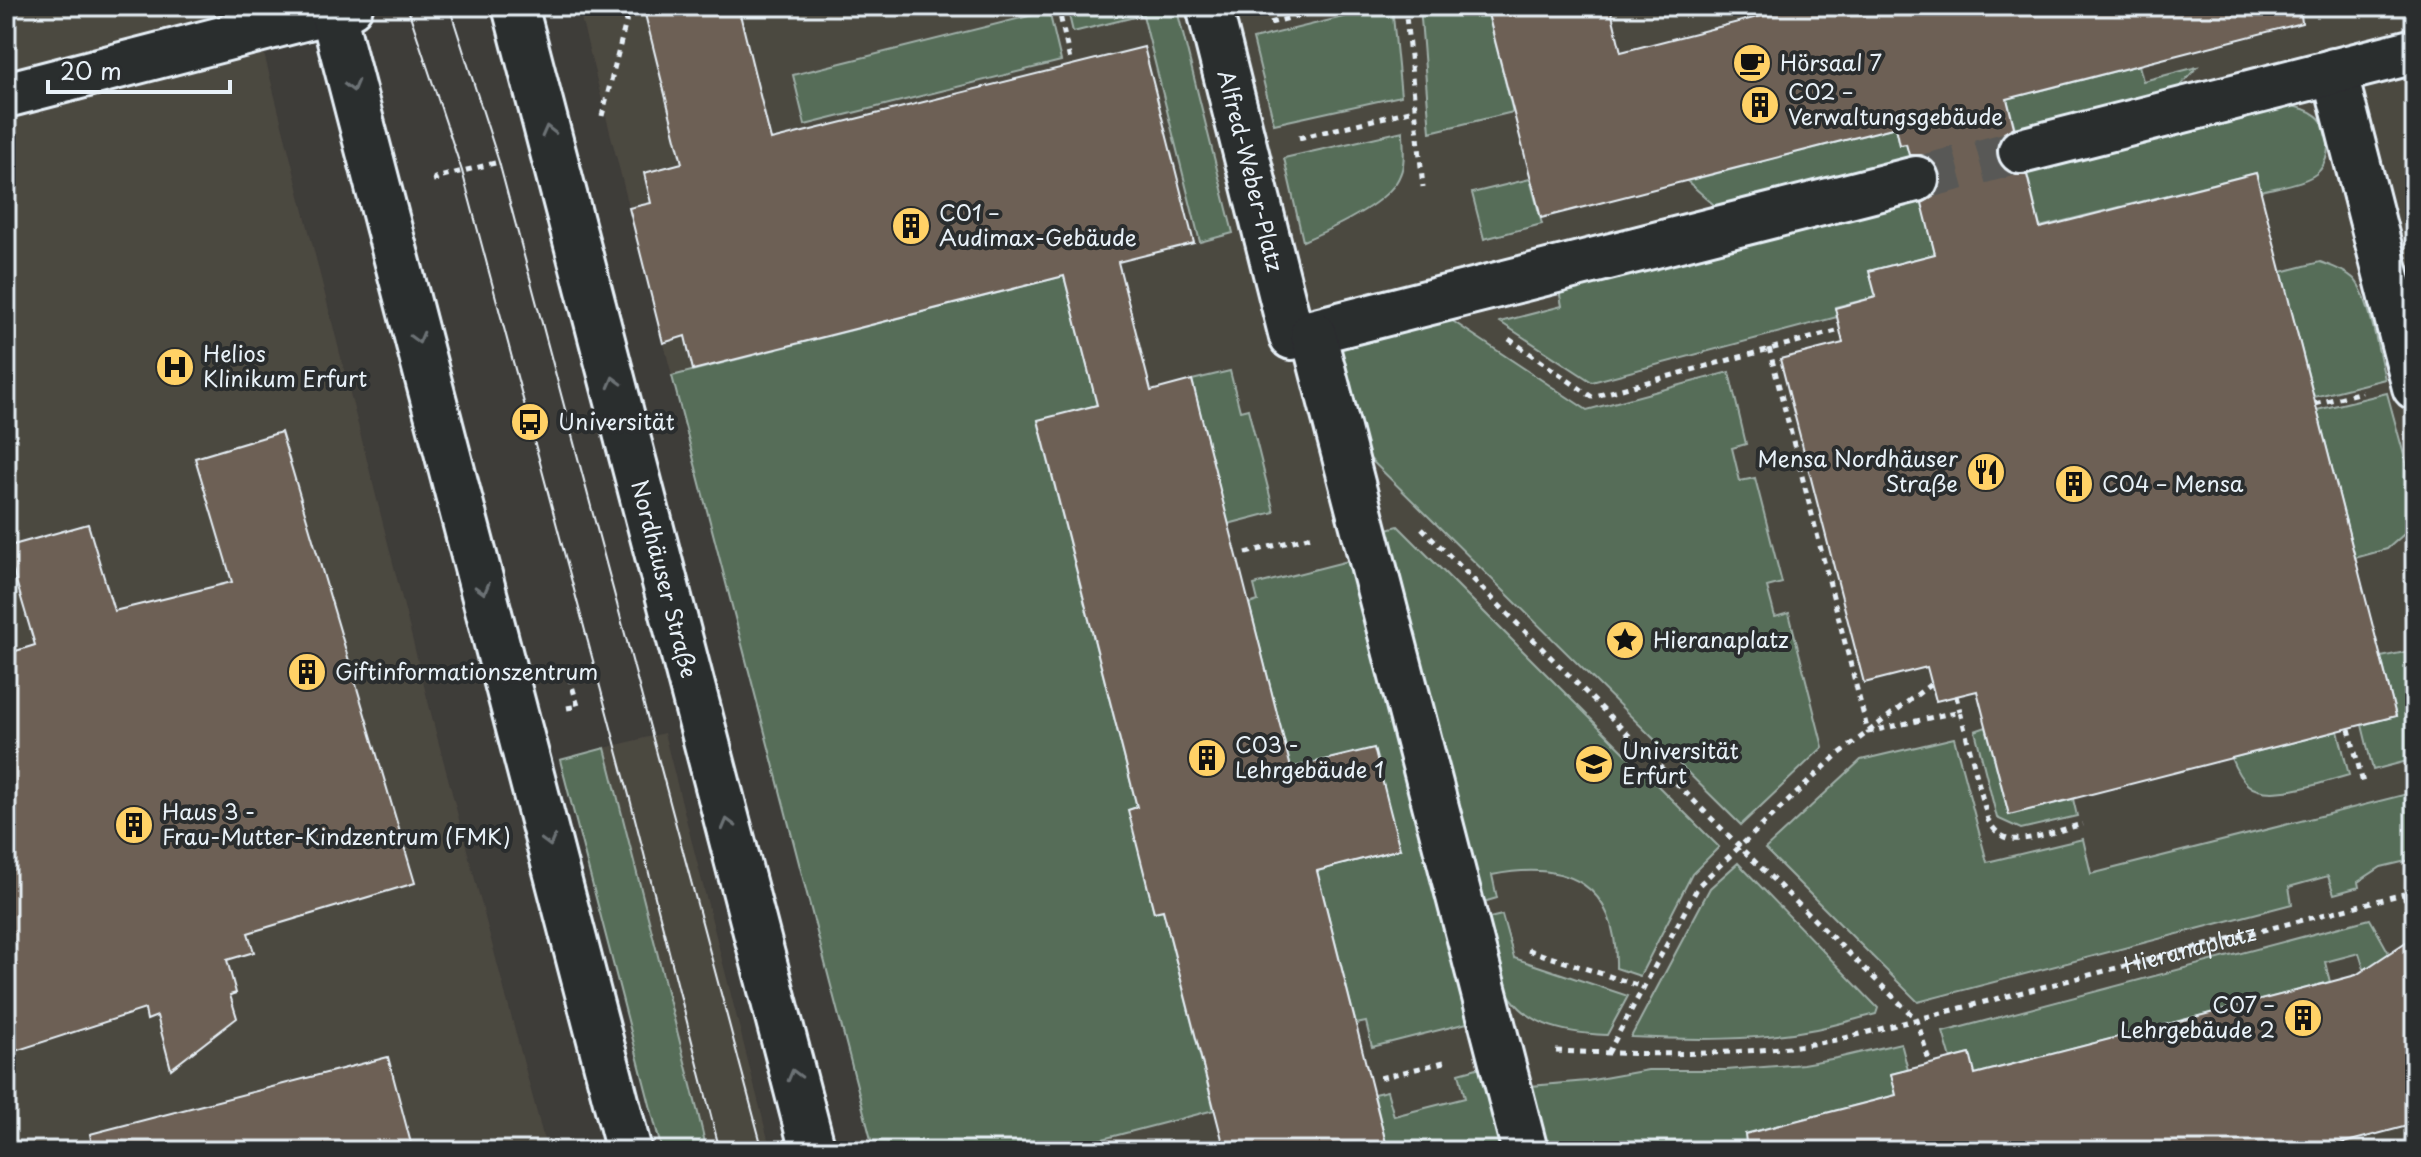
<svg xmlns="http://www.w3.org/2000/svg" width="2421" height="1157" font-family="'Playpen Sans',sans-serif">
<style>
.built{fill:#4c4841}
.green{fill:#566d59;stroke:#9fafa8;stroke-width:2}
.building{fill:#6d6154;stroke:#e8f1f8;stroke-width:2}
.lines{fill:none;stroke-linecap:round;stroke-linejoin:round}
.minor-tunnel{stroke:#585856;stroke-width:44;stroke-dasharray:44 22;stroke-linecap:butt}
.minor-casing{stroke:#e8f1f8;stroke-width:50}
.major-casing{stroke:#e8f1f8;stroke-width:50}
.path{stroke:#e8f1f8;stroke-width:5;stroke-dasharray:6 6;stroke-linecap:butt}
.minor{stroke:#2a2d2e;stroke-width:44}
.major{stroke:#2a2d2e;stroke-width:44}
.tram{stroke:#e8f1f8;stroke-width:2}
.oneway{stroke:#6c7275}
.labels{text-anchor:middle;stroke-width:8;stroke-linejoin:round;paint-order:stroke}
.poi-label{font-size:22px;fill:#e8f1f8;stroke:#2a2d2e;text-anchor:start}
.street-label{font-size:22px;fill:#e8f1f8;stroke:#2a2d2e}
</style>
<rect width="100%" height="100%" fill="#3e3d39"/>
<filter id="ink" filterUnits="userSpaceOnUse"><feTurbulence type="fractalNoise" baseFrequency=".0125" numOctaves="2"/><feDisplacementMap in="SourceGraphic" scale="16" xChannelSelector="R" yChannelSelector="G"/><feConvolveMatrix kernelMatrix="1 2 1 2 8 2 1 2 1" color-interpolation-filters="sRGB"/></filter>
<g filter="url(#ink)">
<path class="built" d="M6 6H252L435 729 547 1151H6Z
M578 6H2415V1151H874L672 376Z
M664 733 771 1151H707L605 748Z"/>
<path class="green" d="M1072 6H1176L1233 233 1200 242 1143 15 1073 32 1067 7Z
M1388 6H1392L1401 96 1274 124 1253 39Z
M1420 6H1486L1513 112 1430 132Z
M1049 11 1061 61 805 125 793 75Z
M2139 65 2143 81 2197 67 2173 94 2017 136 2007 99Z
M2284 105C2311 108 2329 117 2328 147 2328 154 2325 164 2320 170 2310 183 2276 187 2261 191L2256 173 2040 227 2026 169Z
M1896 127 1900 145 1907 144 1912 164 1723 213 1687 181Z
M1403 131C1403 145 1406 162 1400 175 1390 203 1329 230 1303 241L1284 158Z
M1530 179 1542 224 1484 239 1472 193Z
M1921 196 1935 254 1869 271 1876 297 1835 307 1837 317 1592 382 1500 322 1562 306 1559 290Z
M2320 262C2331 266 2344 270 2353 278 2369 292 2379 356 2385 379L2314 397 2281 272Z
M1064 276 1097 405 1038 421 1137 807 1129 810 1154 912 1163 910 1214 1110 1087 1143 1089 1151H874L672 376Z
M1448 318 1587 410 1729 372 1746 444 1732 448 1740 481 1755 478 1782 583 1767 587 1775 617 1789 613 1823 747 1741 825 1355 444 1336 344Z
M1230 371 1240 411 1248 409 1274 512 1228 524 1192 380Z
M2387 393 2415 495 2413 519 2403 535 2387 549 2355 558 2317 410Z
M1398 526 1719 847 1692 874 1640 976 1616 968C1618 884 1568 860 1492 875L1497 898 1480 903 1380 531Z
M1352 560 1479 1020 1372 1047 1366 1022 1356 1024 1317 871 1400 849 1291 768 1249 604 1258 601 1254 585Z
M2405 652 2415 653V759L2373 770 2362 725 2396 716 2381 657Z
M1986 727 2009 815 2073 799 2077 816 2021 829 1997 818 1975 731Z
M2338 731 2349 775C2325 781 2269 803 2248 785 2240 778 2235 768 2231 758Z
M1954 738 1987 862 2083 839 2091 874 2415 792V859L2381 867 2358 882 2359 887 2334 894 2328 876 2289 887 2292 904 1918 1002 1765 849 1861 760Z
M605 748 698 1113 707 1151H662L560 760Z
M1738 863 1878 1008 1876 1014C1856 1019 1836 1025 1816 1029 1755 1041 1693 1040 1631 1037L1710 888Z
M1502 915 1514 958 1628 996 1607 1035C1562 1033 1522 1026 1501 981 1492 962 1490 939 1485 919Z
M2370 919 2389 953 2392 965 2365 972 2359 953 2325 962 2330 982 1975 1074 1969 1054 1951 1059 1943 1032Z
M1901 1043 1908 1070 1891 1074 1896 1095 1772 1127 1778 1151H1544L1531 1086 1587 1081 1648 1070H1726L1803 1064 1837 1058Z
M1488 1065 1510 1151H1388L1374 1094 1387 1091 1394 1116 1465 1098 1459 1073Z"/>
<path class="building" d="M643 6H738L771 140 1144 47 1194 243 1118 262 1151 391 1192 380 1291 768 1374 748 1400 849 1317 871 1388 1151H1225L1163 910 1154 912 1128 810 1137 807 1038 420 1097 405 1064 276 693 370 685 336 663 343 629 208 651 203 644 173 682 163Z
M1486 6H1610L1621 52 1801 6H2300L2302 23 2007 99 2014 127 2004 133 1997 144V156L2004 169 2015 175H2027L2040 228 2256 173 2396 716 2009 815 1977 691 1936 701 1927 667 1864 683 1780 359 1843 343 1835 308 1876 297 1869 271 1935 254 1922 203 1933 197 1940 187V174L1934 162 1924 155H1909L1906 144 1900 145 1896 127 1541 218Z
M281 432 415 883 248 933 254 952 227 960 236 993 230 995 237 1018 171 1069 157 1016 147 1020 145 1009 6 1054V654L35 645 6 547 88 524 114 611 232 582 195 458Z
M2415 936V1124L2313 1151H1747L1745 1134 1896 1095 1891 1074 1970 1054 1975 1074 2330 982 2356 975Z
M388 1057 413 1151H93L90 1134Z"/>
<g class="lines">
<path class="minor-tunnel" d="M1916 179 2021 151"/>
<defs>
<g id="minor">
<path id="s2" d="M1209 6 1292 337 1916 179"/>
<path d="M2334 71 2415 387"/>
<path d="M6 95 350 6"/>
<path d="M2021 151 2415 51"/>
<path d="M1313 333 1525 1151"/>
</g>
<g id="major">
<path d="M331 6 629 1151"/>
<path id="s3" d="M515 6 813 1151"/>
</g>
</defs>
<use href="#minor" class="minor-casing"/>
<use href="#major" class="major-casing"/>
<g class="path">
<path d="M1058 6 1071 65"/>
<path d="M1405 6 1423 187"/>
<path d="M1270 23 1338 6"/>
<path d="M602 116 630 6"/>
<path d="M1299 138 1414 110"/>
<path d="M436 182 435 178 499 162"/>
<path d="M1509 339 1592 397 1840 330"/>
<path d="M1769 348 1868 732 1960 711 1988 820C1992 827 1998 835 2007 838 2024 844 2065 828 2083 824"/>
<path d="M2315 404 2362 392"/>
<path d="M1422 528 1746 853 1917 1020 1930 1064"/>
<path d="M1246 553 1312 536"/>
<path d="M1956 696 1960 711"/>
<path d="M567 708 578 706 570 679"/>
<path d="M2349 729 2364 787"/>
<path d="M2404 894 2415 937"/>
<path d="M1528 950 1643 987"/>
<path id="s1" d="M1556 1051C1652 1055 1746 1057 1841 1039L2415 891"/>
<path d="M1608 1053 1699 885 1835 757 1931 684"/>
<path d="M1380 1078 1448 1061"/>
</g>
<use href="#minor" class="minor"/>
<use href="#major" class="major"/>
<path class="tram" d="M407 6 462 171 630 799 720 1151
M449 6 499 162 763 1151"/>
</g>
<defs><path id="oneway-chevron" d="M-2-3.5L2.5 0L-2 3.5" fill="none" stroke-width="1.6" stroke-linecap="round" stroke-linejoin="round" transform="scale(2)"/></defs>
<g class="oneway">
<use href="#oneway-chevron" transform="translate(352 86) rotate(75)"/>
<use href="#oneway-chevron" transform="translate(548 131) rotate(-104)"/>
<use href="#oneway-chevron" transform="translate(418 338) rotate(75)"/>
<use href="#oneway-chevron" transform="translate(614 382) rotate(-105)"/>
<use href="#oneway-chevron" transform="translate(483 589) rotate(75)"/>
<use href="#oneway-chevron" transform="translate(728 824) rotate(-105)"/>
<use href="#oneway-chevron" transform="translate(549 841) rotate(75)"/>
<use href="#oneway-chevron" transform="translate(794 1075) rotate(-105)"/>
</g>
</g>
<defs>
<symbol id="cafe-disc" viewBox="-11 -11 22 22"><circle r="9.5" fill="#ffd166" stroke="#2a2d2e"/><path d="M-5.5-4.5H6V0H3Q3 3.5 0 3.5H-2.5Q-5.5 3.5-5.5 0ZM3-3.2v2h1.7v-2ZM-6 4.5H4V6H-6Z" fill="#111"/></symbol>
<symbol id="building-disc" viewBox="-11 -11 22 22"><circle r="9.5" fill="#ffd166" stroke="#2a2d2e"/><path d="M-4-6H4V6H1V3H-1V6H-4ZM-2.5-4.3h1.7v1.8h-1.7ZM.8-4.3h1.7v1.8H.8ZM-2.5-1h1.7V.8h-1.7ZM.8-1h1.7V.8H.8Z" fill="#111"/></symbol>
<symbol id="hospital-disc" viewBox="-11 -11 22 22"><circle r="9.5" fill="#ffd166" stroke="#2a2d2e"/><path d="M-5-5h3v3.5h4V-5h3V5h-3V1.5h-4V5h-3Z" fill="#111"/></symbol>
<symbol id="bus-disc" viewBox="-11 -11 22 22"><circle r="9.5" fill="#ffd166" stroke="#2a2d2e"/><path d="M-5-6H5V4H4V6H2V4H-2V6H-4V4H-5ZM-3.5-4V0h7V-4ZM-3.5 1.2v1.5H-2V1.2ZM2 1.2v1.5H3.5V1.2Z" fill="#111"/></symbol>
<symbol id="restaurant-disc" viewBox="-11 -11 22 22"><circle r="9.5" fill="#ffd166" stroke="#2a2d2e"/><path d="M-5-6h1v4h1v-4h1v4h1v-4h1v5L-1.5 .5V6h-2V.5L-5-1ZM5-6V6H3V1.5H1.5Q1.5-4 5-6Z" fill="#111"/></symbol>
<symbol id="sight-disc" viewBox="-11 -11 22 22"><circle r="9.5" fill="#ffd166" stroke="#2a2d2e"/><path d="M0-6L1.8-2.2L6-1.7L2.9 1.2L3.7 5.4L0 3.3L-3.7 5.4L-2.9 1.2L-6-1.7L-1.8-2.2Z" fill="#111"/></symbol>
<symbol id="university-disc" viewBox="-11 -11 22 22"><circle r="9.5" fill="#ffd166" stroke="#2a2d2e"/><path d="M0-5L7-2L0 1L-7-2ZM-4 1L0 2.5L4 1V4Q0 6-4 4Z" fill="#111"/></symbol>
</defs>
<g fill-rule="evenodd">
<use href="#cafe-disc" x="1730" y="41" width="44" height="44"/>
<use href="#building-disc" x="1738" y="83" width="44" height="44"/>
<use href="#building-disc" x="889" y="204" width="44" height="44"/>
<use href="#hospital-disc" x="153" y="345" width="44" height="44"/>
<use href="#bus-disc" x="508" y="400" width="44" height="44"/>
<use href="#restaurant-disc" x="1964" y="450" width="44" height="44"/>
<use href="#building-disc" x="2052" y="462" width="44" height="44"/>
<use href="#sight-disc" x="1603" y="618" width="44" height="44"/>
<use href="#building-disc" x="285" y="650" width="44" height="44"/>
<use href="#building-disc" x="1185" y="736" width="44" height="44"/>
<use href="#university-disc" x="1572" y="742" width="44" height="44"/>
<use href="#building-disc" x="112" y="803" width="44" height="44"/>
<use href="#building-disc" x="2281" y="996" width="44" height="44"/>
</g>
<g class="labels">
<g class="poi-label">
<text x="1780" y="71">Hörsaal 7</text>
<text x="1788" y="100">C02 –<tspan x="1788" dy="25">Verwaltungsgebäude</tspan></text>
<text x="939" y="221">C01 –<tspan x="939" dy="25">Audimax-Gebäude</tspan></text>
<text x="203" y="362">Helios<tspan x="203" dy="25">Klinikum Erfurt</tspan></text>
<text x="558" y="430">Universität</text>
<text x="1958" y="467" text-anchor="end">Mensa Nordhäuser<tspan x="1958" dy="25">Straße</tspan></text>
<text x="2102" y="492">C04 – Mensa</text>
<text x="1653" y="648">Hieranaplatz</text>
<text x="335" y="680">Giftinformationszentrum</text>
<text x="1235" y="753">C03 -<tspan x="1235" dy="25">Lehrgebäude 1</tspan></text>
<text x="1622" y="759">Universität<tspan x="1622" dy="25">Erfurt</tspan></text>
<text x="162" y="820">Haus 3 -<tspan x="162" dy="25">Frau-Mutter-Kindzentrum (FMK)</tspan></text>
<text x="2275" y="1013" text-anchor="end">C07 –<tspan x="2275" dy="25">Lehrgebäude 2</tspan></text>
</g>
<g class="street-label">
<text dy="8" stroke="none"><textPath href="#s2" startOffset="170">Alfred-Weber-Platz</textPath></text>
<text dy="8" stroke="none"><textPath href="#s3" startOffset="592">Nordhäuser Straße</textPath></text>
<text dy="8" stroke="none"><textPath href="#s1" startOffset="646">Hieranaplatz</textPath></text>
</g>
</g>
<rect width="2421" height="1157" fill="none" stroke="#2a2d2e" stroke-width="32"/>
<rect x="16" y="16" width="2389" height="1125" fill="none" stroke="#e8f1f8" stroke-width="3" filter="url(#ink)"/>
<path d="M48 80v12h182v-12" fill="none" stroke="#e8f1f8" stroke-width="4"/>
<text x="60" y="80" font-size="24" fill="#e8f1f8" stroke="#2a2d2e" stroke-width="6" paint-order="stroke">20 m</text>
</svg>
